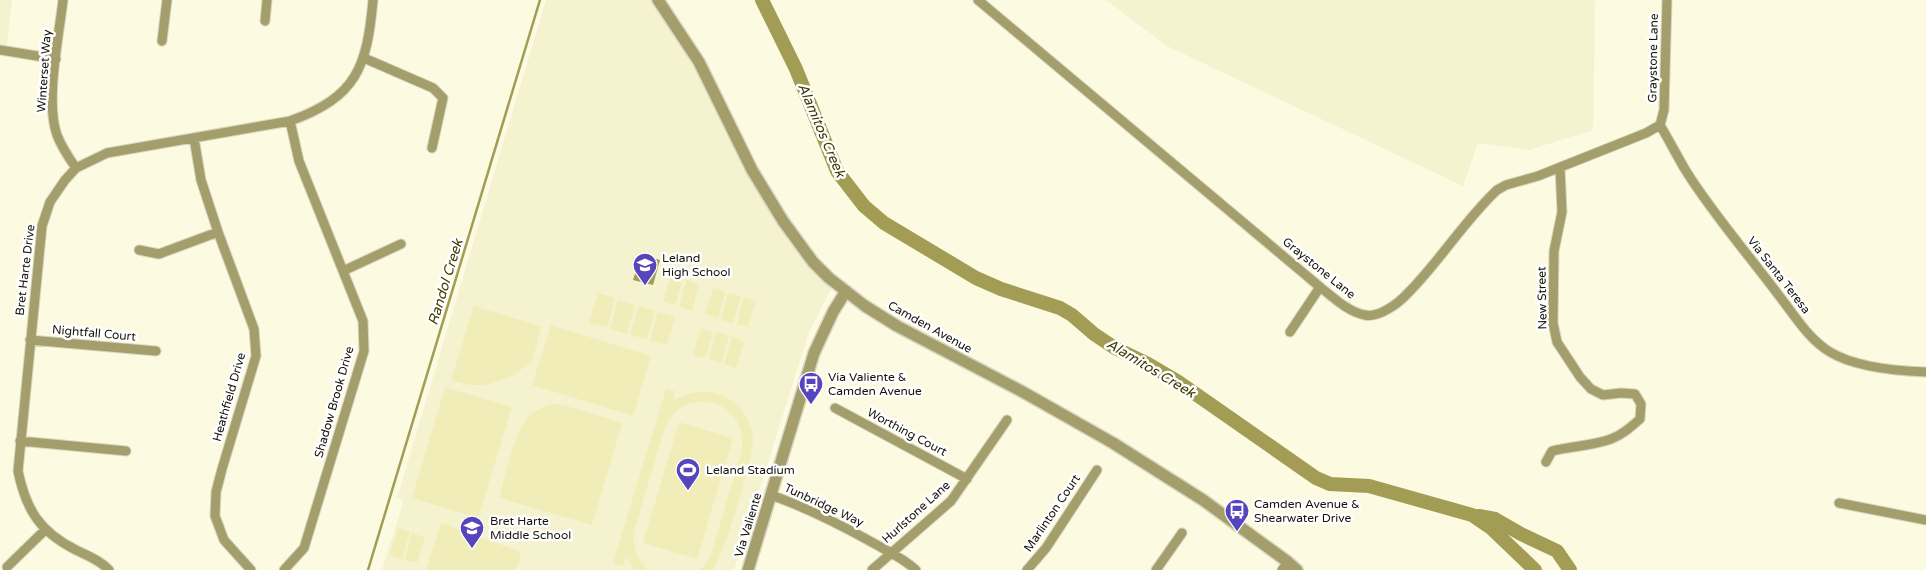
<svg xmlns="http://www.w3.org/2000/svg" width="1926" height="570" font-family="'Varela Round',sans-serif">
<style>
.built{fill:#f5f2d0}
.green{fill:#f1edb8}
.water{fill:#a39c54}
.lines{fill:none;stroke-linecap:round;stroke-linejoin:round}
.stream{stroke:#a39c54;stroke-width:2.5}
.river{stroke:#a39c54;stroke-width:14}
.minor-casing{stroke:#d7d5be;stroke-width:11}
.tertiary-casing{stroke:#d7d5be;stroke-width:14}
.minor{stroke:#a39e6b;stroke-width:9}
.tertiary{stroke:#a39e6b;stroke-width:11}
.labels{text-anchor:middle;stroke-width:5;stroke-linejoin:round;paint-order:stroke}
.street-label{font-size:12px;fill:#14130a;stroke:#fff}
.poi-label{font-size:12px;fill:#14130a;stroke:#fff;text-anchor:start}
.water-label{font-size:14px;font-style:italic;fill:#403a00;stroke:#fff}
</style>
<rect width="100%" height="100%" fill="#fcfae0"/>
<path class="built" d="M0 0H12L7 45 0 44Z
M546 0H652L678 33 732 135 831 289 809 332 734 570H382L403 503 400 498H397Z
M1106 0H1595L1593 130 1529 150 1478 143 1463 186 1167 46Z"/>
<path class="green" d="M671 275 683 279 675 305 663 302Z
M686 280 699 284 692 311 679 307Z
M713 288 725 292 718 318 705 314Z
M598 293 615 298 607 327 589 323Z
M728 293 741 296 733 323 721 320Z
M744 297 756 301 748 327 737 324Z
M618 300 635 305 627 334 610 329Z
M474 306 541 326 533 359 515 375 487 385H469L451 380Z
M639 306 655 311 647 339 630 335Z
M658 312 675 317 667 345 650 341Z
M551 325 651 356 633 416 532 385Z
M701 328 713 332 705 358 693 355Z
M716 332 729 336 721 363 709 359Z
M732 337 744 341 736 368 724 364Z
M445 387 512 407 478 518 412 498Z
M666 389 675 391 673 401C688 392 704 388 720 395 739 402 752 419 753 439 754 457 724 554 713 570H699L706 564 712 551 741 453C752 401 684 380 664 430L633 535 636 555 647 570H634L626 557 623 566 613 563Z
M551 404 564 405 622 423 592 525 499 498C505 477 515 428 530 415 536 409 544 407 551 404Z
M679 422 733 438 697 559 643 543Z
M441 523 521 552 519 563 514 570H426Z
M398 528 410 532 402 559 390 555Z
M412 533 425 537 417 563 405 560Z"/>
<path class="water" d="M641 254 660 260 653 285 633 280Z"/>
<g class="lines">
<path class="stream" d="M368 570 540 0"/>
<path class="river" d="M762 0 796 69 837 171 864 206 884 223 976 278 1001 289 1060 308 1072 315 1094 334 1115 348 1148 364 1177 381 1316 478 1330 484 1369 486 1472 515 1491 528 1535 570
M1479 516 1495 519 1521 534 1557 551 1570 570"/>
<defs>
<path id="minor" d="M63 0C59 36 45 102 57 135 61 146 69 158 76 168
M978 0 1320 287C1333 297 1348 312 1365 315 1379 318 1399 303 1408 293 1440 261 1464 221 1497 190L1506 185 1538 176 1646 133 1660 125 1664 110 1667 0
M265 21 267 0
M162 41 167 0
M0 50 56 59
M364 58 433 88 443 98 432 148
M1660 125C1669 140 1677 156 1686 171 1713 214 1747 253 1777 293 1793 313 1808 339 1830 352 1855 367 1897 371 1926 372
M194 138 201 180 218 232 254 329 256 356 222 469 216 492 215 516 224 540 251 570
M139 250 159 254 218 232
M343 271 401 244
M1290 332 1320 287
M30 340 156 351
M835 408 967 479
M20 441 126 451
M1546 462 1552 451C1571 446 1592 446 1611 439 1622 435 1631 427 1640 419L1641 404 1635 394 1621 393 1603 395 1591 389 1580 377 1557 342 1553 323 1554 251 1562 212 1560 167
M771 495C808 508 843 526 877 545 891 553 904 559 916 570
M1839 503 1926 520
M7 567 45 530
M109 570C100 560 88 556 76 550 40 532 26 510 18 471L42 226 50 202 65 180 76 168 107 153 290 121C357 97 367 67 373 0
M284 570 304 548 364 351 363 321 299 161 290 121
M872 570 951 501 1007 420
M1027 570 1046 548 1097 470
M1156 570 1182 533
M1282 570 1288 562"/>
<path id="tertiary" d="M658 0 699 62 752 170 783 221 813 262 829 278 865 306 897 326 1023 392 1113 443 1203 500 1288 562 1297 570
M748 570 814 353 833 312 846 291"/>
</defs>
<use href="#minor" class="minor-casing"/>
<use href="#tertiary" class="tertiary-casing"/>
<use href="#minor" class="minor"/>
<use href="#tertiary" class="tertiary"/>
</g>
<defs>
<symbol id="school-pin" viewBox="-11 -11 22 30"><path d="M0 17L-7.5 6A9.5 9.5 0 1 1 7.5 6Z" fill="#5745bd" stroke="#fff"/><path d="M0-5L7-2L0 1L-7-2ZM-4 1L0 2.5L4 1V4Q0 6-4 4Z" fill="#fff"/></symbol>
<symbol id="bus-pin" viewBox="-11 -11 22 30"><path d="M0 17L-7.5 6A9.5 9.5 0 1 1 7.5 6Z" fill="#5745bd" stroke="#fff"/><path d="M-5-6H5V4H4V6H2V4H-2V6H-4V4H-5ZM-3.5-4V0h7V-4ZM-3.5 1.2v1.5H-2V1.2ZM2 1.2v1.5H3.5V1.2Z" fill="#fff"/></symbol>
<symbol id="stadium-pin" viewBox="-11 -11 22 30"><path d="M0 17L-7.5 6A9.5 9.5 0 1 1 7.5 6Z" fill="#5745bd" stroke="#fff"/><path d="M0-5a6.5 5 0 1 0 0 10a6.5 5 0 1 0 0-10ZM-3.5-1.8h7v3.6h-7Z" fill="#fff"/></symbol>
</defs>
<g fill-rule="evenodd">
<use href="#school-pin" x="631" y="251" width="28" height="38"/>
<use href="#bus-pin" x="797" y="370" width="28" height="38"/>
<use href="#stadium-pin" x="674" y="456" width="28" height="38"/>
<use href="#bus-pin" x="1223" y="497" width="28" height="38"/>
<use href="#school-pin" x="458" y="514" width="28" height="38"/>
</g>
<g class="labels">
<g class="street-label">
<text transform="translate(1653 58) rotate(-89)" y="4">Graystone Lane</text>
<text transform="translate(44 71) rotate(-86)" y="4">Winterset Way</text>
<text transform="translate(1319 268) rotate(39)" y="4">Graystone Lane</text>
<text transform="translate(25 270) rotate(-83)" y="4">Bret Harte Drive</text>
<text transform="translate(1779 275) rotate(52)" y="4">Via Santa Teresa</text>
<text transform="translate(1542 298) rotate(-91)" y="4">New Street</text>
<text transform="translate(930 327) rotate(29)" y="4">Camden Avenue</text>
<text transform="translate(94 333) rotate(5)" y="4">Nightfall Court</text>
<text transform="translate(229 397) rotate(-74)" y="4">Heathfield Drive</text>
<text transform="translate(334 402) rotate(-74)" y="4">Shadow Brook Drive</text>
<text transform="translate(907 432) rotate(28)" y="4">Worthing Court</text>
<text transform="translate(824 505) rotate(25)" y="4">Tunbridge Way</text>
<text transform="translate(916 512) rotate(-42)" y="4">Hurlstone Lane</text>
<text transform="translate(1052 513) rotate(-56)" y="4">Marlinton Court</text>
<text transform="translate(748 525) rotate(-73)" y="4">Via Valiente</text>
</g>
<g class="poi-label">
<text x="662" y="262">Leland<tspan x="662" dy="14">High School</tspan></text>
<text x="828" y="381">Via Valiente &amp;<tspan x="828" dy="14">Camden Avenue</tspan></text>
<text x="706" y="474">Leland Stadium</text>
<text x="1254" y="508">Camden Avenue &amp;<tspan x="1254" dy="14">Shearwater Drive</tspan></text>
<text x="490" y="525">Bret Harte<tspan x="490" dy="14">Middle School</tspan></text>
</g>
<g class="water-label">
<text transform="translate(822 130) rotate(67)" y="5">Alamitos Creek</text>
<text transform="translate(445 282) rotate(-73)" y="5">Randol Creek</text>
<text transform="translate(1151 368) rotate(31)" y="5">Alamitos Creek</text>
</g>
</g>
</svg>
